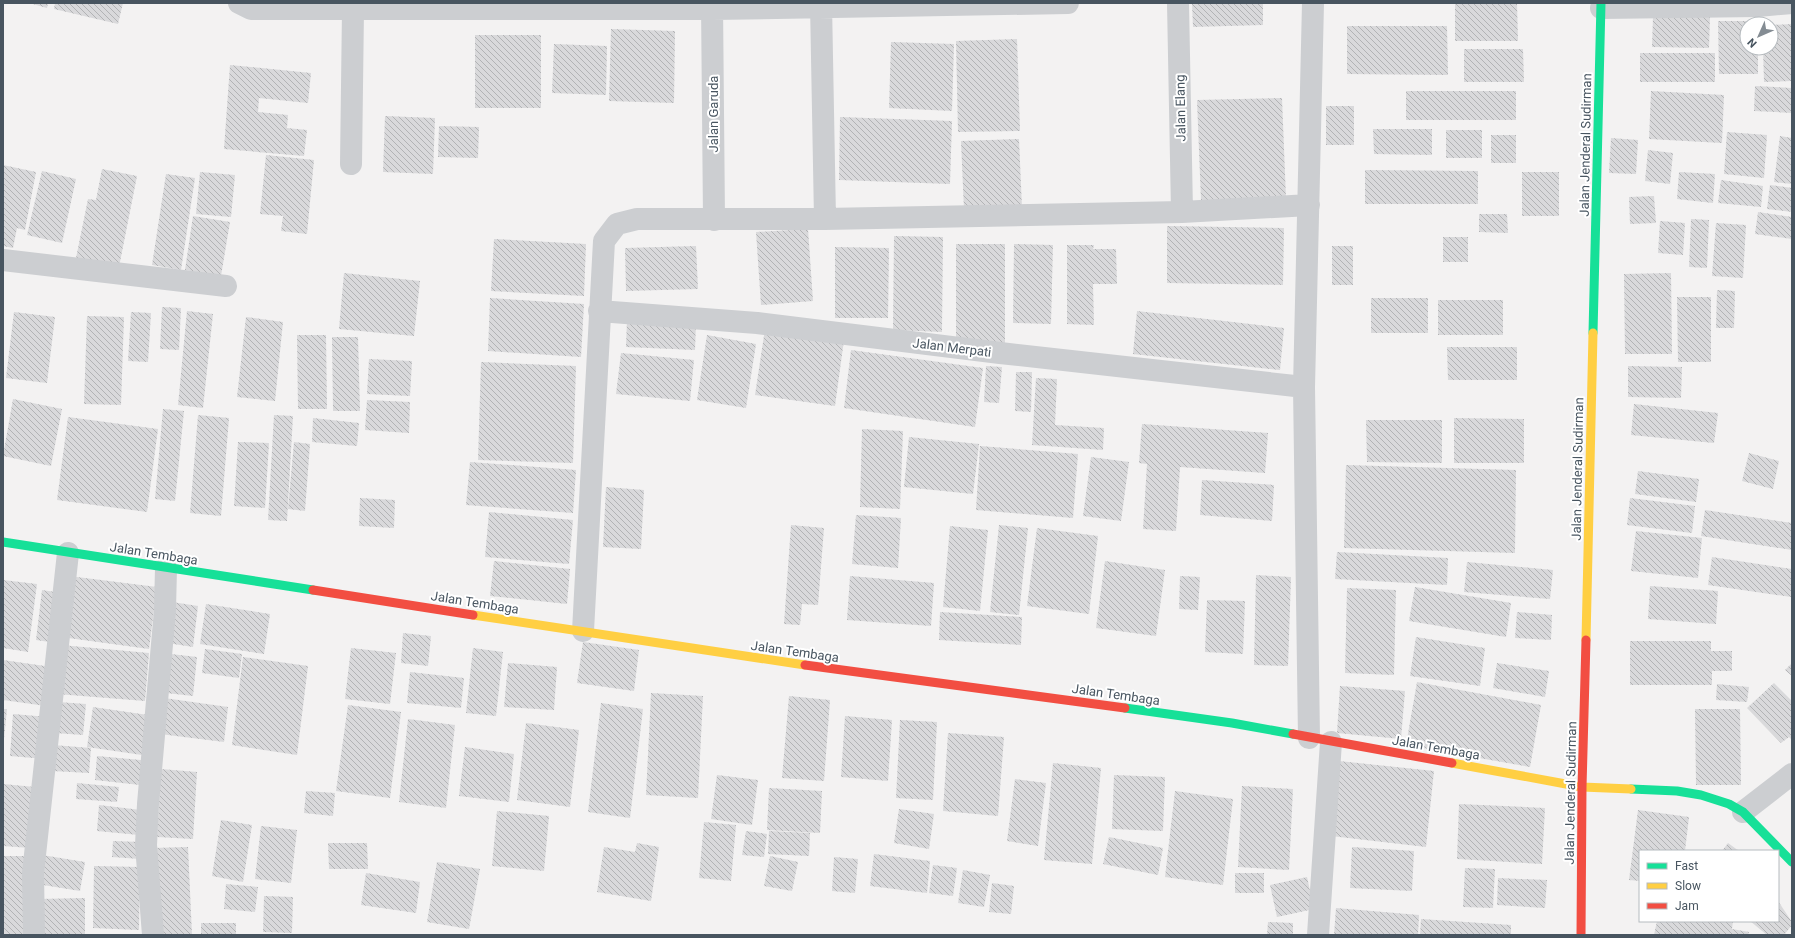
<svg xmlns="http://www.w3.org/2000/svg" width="1795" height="938" font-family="Roboto,sans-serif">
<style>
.building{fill:url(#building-back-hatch)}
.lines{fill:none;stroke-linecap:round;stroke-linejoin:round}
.street{stroke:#ccced1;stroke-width:22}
.fast{stroke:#16e098;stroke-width:9}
.slow{stroke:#ffcf43;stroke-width:9}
.jam{stroke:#f24e42;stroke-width:9}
.labels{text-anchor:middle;stroke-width:4;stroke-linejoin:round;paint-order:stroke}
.street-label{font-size:13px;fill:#485560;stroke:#fff}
</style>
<defs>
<pattern id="building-back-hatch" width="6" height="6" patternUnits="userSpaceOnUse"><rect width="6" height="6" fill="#d9d9db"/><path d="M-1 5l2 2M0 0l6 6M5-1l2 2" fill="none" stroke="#b2b3b5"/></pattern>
</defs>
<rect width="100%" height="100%" fill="#f3f2f2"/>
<path class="building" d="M29 3H48L47 8Z
M55 3H123L118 24 54 9Z
M1192 3H1263V25L1193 27Z
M1455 3H1517L1518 41H1455Z
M1653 17H1710L1709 48 1652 47Z
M1718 21H1757V24H1747V48H1758V74H1719Z
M1792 24V81L1764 82 1763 48H1771V25Z
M1347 26H1447L1448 75 1347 74Z
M611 29 675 31 674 103 609 101Z
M475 35H541V108H475Z
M1017 39 1020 131 958 132 956 41Z
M891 42 954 44 952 111 889 108Z
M554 44 607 46 606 95 552 93Z
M1464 49H1523L1524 82H1464Z
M1640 53H1715V82H1640Z
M230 65 311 73 308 103 259 98 258 112 288 115 287 128 307 130 304 156 224 149Z
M1755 86 1792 88V113L1754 111Z
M1406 91H1516V120H1406Z
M1651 91 1724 95 1722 143 1649 139Z
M1282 98 1286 199 1201 201 1197 100Z
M1326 106H1354V145H1326Z
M385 116 435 118 433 174 383 172Z
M840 117 952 121 950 184 839 180Z
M439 126 479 127 478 158 438 157Z
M1373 129H1432V155L1374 154Z
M1446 130H1482V158H1446Z
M1727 132 1767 135 1764 178 1724 174Z
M1491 135H1516V163H1491Z
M1780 136 1792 138V184L1774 182Z
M1611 138 1638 140 1636 174 1609 173Z
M1019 139 1022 208 964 210 961 141Z
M1648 150 1673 153 1670 184 1645 181Z
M266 155 314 160 307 234 281 231 283 216 260 214Z
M3 165 36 172 25 230 17 228 13 248 3 246Z
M102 169 137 176 119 267 76 258 88 199 96 200Z
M1365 170 1478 171V204H1365Z
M42 171 76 179 62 243 27 235Z
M200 172 235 175 231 217 196 214Z
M1522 172H1559V216H1522Z
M1679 172 1715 174 1713 203 1677 199Z
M166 174 195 178 181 270 152 265Z
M1721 180 1763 186 1761 207 1718 203Z
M1770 185 1792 188V212L1767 209Z
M1654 196 1656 223 1630 224 1629 197Z
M1758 212 1792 217V239L1755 234Z
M1479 214H1507L1508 233 1479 232Z
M193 216 230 222 221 276 185 270Z
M1691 219 1709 220 1707 268 1689 267Z
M1660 221 1685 223 1683 255 1658 253Z
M1716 223 1746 225 1743 278 1712 276Z
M1167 226 1284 228 1283 285 1167 283Z
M808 229 813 301 761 305 756 232Z
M894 236 943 237 942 332 893 330Z
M1443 237H1468V262H1443Z
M494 239 586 244 584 296 491 291Z
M956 244H1005V346L956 345Z
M1014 244 1053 245 1051 324 1013 323Z
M1067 245H1094L1093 249H1116L1117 284H1093L1094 325 1067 324Z
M696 246 698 289 626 291 625 248Z
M1332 246H1353V285H1332Z
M835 247 889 248 888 318H835Z
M344 273 420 281 414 336 339 329Z
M1671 273 1672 354H1625L1624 274Z
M1717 290 1735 291 1734 328H1716Z
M1677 297H1711V362H1678Z
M490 298 584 304 581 357 488 351Z
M1371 298H1428V333H1371Z
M1438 300H1503V335H1438Z
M162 307 181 308 179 350 160 349Z
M187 311 213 314 203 408 178 405Z
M1137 311 1284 328 1280 370 1133 354Z
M14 312 55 317 47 383 6 378Z
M131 312 151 313 148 362 128 361Z
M87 316 124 317 121 405 84 404Z
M246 317 283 322 275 401 237 397Z
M627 320 696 323 695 350 626 347Z
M765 329 844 340 835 406 755 395Z
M297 335H326L327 409H298Z
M707 335 756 344 746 408 697 400Z
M332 337H358L360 411H333Z
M1447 347H1517V380H1448Z
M851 350 983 368 975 427 844 408Z
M621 353 694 360 690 401 616 394Z
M369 359 412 361 410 396 367 394Z
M481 362 576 366 573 463 478 460Z
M986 366 1002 367 999 403 984 402Z
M1628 366 1682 367 1681 398 1628 397Z
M1016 372H1032L1031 412 1015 411Z
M1036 378 1057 379 1055 425 1104 428 1103 450 1032 445Z
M13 399 62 409 51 466 3 456Z
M367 400 410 402 409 433 365 430Z
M1634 404 1718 413 1714 443 1631 435Z
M163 409 184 411 175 501 155 499Z
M198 415 229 418 221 516 190 513Z
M274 415 293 416 287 521 268 520Z
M68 417 158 429 147 512 57 500Z
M313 418 359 423 357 446 312 442Z
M1454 418 1524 419V463H1454Z
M1366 420H1442V463L1367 462Z
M1142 424 1268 433 1265 473 1180 467 1176 531 1143 529 1147 464 1139 463Z
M862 429 903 431 900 509 860 507Z
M909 437 979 444 973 494 904 487Z
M238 442 269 443 265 508 234 506Z
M294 442 310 444 305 511 288 509Z
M980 446 1078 454 1073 518 976 510Z
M1749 453 1779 461 1773 489 1742 481Z
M1091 457 1129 462 1121 521 1083 516Z
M470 462 576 470 573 513 466 505Z
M1346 465 1516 470 1515 553 1344 548Z
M1638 471 1699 479 1696 502 1635 494Z
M1202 480 1274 485 1272 521 1200 515Z
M606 487 644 490 641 549 603 547Z
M360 498 395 500 394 528 359 526Z
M1630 498 1695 506 1692 533 1627 525Z
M1705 510 1792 523V550L1701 536Z
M489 512 573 520 569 564 485 557Z
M856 515 901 518 898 568 852 564Z
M791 525 824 528 818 605 802 604 800 625 784 624Z
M999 525 1028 528 1019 615 990 612Z
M950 526 988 530 980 611 943 607Z
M1037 528 1098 536 1089 614 1027 606Z
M1636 531 1702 538 1698 578 1631 571Z
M1337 552 1448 558 1447 585 1335 579Z
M1712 557 1792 569 1791 597 1708 585Z
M494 561 570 569 567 604 490 596Z
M1105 561 1165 570 1156 636 1096 628Z
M1467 562 1553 570 1550 599 1464 592Z
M1256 575 1291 577 1288 666 1254 665Z
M69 576 157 587 149 649 61 637Z
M850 576 934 583 931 626 847 620Z
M1180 576 1200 577 1198 610 1179 609Z
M3 580 37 584 28 652 3 648Z
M1650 586 1718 591 1716 624 1648 619Z
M1415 587 1511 603 1506 637 1409 621Z
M1347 588 1396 590 1394 675 1345 673Z
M42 590 62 593 56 643 36 640Z
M1207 600 1245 601 1243 654 1205 652Z
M172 602 198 606 193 647 167 643Z
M206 604 270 614 264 654 200 644Z
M940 612 1022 617 1021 645 939 640Z
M1517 612 1552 615 1551 640 1515 638Z
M403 633 431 636 428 666 401 663Z
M1416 637 1485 648 1480 686 1410 676Z
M1630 641H1711V651H1732V671H1712V685H1630Z
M583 642 639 650 634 691 577 683Z
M61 645 149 653 145 701 57 694Z
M351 648 396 653 390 704 345 699Z
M473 648 503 652 496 716 466 713Z
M205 649 242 654 239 678 202 673Z
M171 654 197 657 193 696 166 693Z
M243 657 308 666 297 755 232 745Z
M3 660 52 667 46 706 3 700Z
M508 663 557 667 554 710 504 707Z
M1497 663 1549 671 1545 697 1493 688Z
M1792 663V676L1785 670Z
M410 672 464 678 461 708 407 703Z
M1417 682 1541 705 1530 767 1406 745Z
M1774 683 1792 701V740L1789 737 1781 743 1747 708Z
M1717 684 1749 687 1747 702 1716 700Z
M1340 686 1405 691 1401 739 1337 733Z
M651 693 703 696 698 798 646 795Z
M789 696 830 700 824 781 782 778Z
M164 698 228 707 224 742 160 734Z
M58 702 86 704 83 735 55 733Z
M601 703 643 709 630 818 588 812Z
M348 705 401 712 390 798 336 791Z
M93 707 155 716 149 756 87 747Z
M3 709H7L4 739H3Z
M1695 709H1740L1741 785H1696Z
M13 714 48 717 45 759 10 756Z
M845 716 892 720 888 781 841 777Z
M408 719 455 725 446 808 399 802Z
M900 720 937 722 933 800 896 798Z
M526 723 579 730 570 807 517 800Z
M948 733 1004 737 998 816 943 811Z
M53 745 91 748 89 773 52 771Z
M465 747 514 754 509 802 459 796Z
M97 756 152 761 149 786 95 780Z
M1339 761 1434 771 1426 847 1331 836Z
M1053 763 1101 768 1092 864 1044 860Z
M161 769 197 772 193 839 157 837Z
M717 775 758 780 752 825 711 819Z
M1114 775 1165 777 1163 831 1112 829Z
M1015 779 1046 783 1038 846 1007 841Z
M77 783 119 787 117 802 76 799Z
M3 784 35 787 30 848 3 846Z
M1242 786 1293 789 1289 870 1238 867Z
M769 788 822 791 820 833 767 830Z
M306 791 335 793 333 816 304 813Z
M1175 791 1233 799 1223 885 1165 877Z
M1459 804 1545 808 1542 864 1457 859Z
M99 805 141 810 139 835 97 831Z
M899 809 934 814 929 849 894 843Z
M1638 810 1689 817 1685 851H1640V881L1629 880Z
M497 811 549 816 544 871 492 866Z
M221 820 252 825 243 882 212 876Z
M704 822 736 825 731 881 699 878Z
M261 826 297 830 291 883 255 879Z
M746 831 767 834 764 857 742 855Z
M769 831 810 833 809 856 768 854Z
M1109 837 1163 848 1158 875 1103 864Z
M113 841 141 842 140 859 112 857Z
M328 843H367L368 869H329Z
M637 843 659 847 651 901 597 892 604 847 635 852Z
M1728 843 1739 851H1722Z
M188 847 192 935H155L152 848Z
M1352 847 1414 851 1412 891 1350 888Z
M874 854 930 861 927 893 870 886Z
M42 855 85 862 80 891 37 884Z
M3 856H26L25 935H3Z
M770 856 798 862 792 891 764 886Z
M834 857 858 859 855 893 832 891Z
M437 862 480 869 469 929 427 922Z
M933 865 957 868 953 896 929 893Z
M94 866 140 867 139 930 93 928Z
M1465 868 1495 869 1493 908 1463 907Z
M963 870 990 875 984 907 958 903Z
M366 873 420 882 416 913 361 905Z
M1235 873H1264V893H1235Z
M1307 877 1314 909 1277 917 1270 885Z
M1498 878 1547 880 1545 908 1497 905Z
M992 883 1014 886 1011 914 989 912Z
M226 884 258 887 255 912 224 909Z
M264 896 293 897 292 933 263 932Z
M85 898V935H39L38 899Z
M1778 901 1792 922V925L1784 935H1767L1750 921H1778Z
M1336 908 1419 915 1418 935H1334Z
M1421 919 1511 925V935H1420Z
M1657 921H1733L1732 929 1749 932 1748 935H1654Z
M1268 922 1293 923V935H1267Z
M201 923H236V935H201Z"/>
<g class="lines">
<path class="street" d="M239 3 251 9H353L351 164
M353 3V9H713L1068 3
M712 3 714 220
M821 3 825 219
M1178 3 1182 212
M1601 8 1758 6 1792 3
M3 260 226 286
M599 311 757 323 1000 353 1304 387
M583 631 604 241 617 224 637 219H825L1182 212 1309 205
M1309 738 1304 387 1313 3
M1743 812 1792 774
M34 935 33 873 68 553
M153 935 146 845 148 804 165 610 166 568
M1318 935 1331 742"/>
<path class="fast" d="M1593 333 1601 3
M3 542 313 590
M1125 708 1232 723 1293 734
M1631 789 1677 791 1701 795 1729 804 1743 812 1792 862"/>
<path class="slow" d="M473 615 805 665
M1586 640 1593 333
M1452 763 1582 787 1631 789"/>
<path class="jam" d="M313 590 473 615
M805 665 1125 708
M1293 734 1452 763
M1581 935 1582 787 1586 640"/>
</g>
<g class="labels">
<g class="street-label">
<text transform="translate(1180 108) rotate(-91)" y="5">Jalan Elang</text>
<text transform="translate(713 114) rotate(-90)" y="5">Jalan Garuda</text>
<text transform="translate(1585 145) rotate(-89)" y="5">Jalan Jenderal Sudirman</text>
<text transform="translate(952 347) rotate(7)" y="5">Jalan Merpati</text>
<text transform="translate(1577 469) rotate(-89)" y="5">Jalan Jenderal Sudirman</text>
<text transform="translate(154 553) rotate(9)" y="5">Jalan Tembaga</text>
<text transform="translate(475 602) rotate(9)" y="5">Jalan Tembaga</text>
<text transform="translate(795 651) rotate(8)" y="5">Jalan Tembaga</text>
<text transform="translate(1116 694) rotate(8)" y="5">Jalan Tembaga</text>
<text transform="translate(1436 747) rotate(10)" y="5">Jalan Tembaga</text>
<text transform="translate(1570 793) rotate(-89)" y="5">Jalan Jenderal Sudirman</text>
</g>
</g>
<rect width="1795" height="938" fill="none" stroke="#485560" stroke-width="8"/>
<rect x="1639" y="850" width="140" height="72" fill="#ffffff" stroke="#b6bbbf"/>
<rect x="1647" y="863" width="20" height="6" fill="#16e098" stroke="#b6bbbf"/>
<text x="1675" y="870" font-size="12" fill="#485560">Fast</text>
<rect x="1647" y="883" width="20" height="6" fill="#ffcf43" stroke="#b6bbbf"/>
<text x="1675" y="890" font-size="12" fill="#485560">Slow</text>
<rect x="1647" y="903" width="20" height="6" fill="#f24e42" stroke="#b6bbbf"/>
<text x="1675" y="910" font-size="12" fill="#485560">Jam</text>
<g transform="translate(1759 36) rotate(225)"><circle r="19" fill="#ffffff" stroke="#b6bbbf"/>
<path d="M0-3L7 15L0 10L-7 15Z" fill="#848c93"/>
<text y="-6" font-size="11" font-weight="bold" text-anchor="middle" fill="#485560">N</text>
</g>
</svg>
